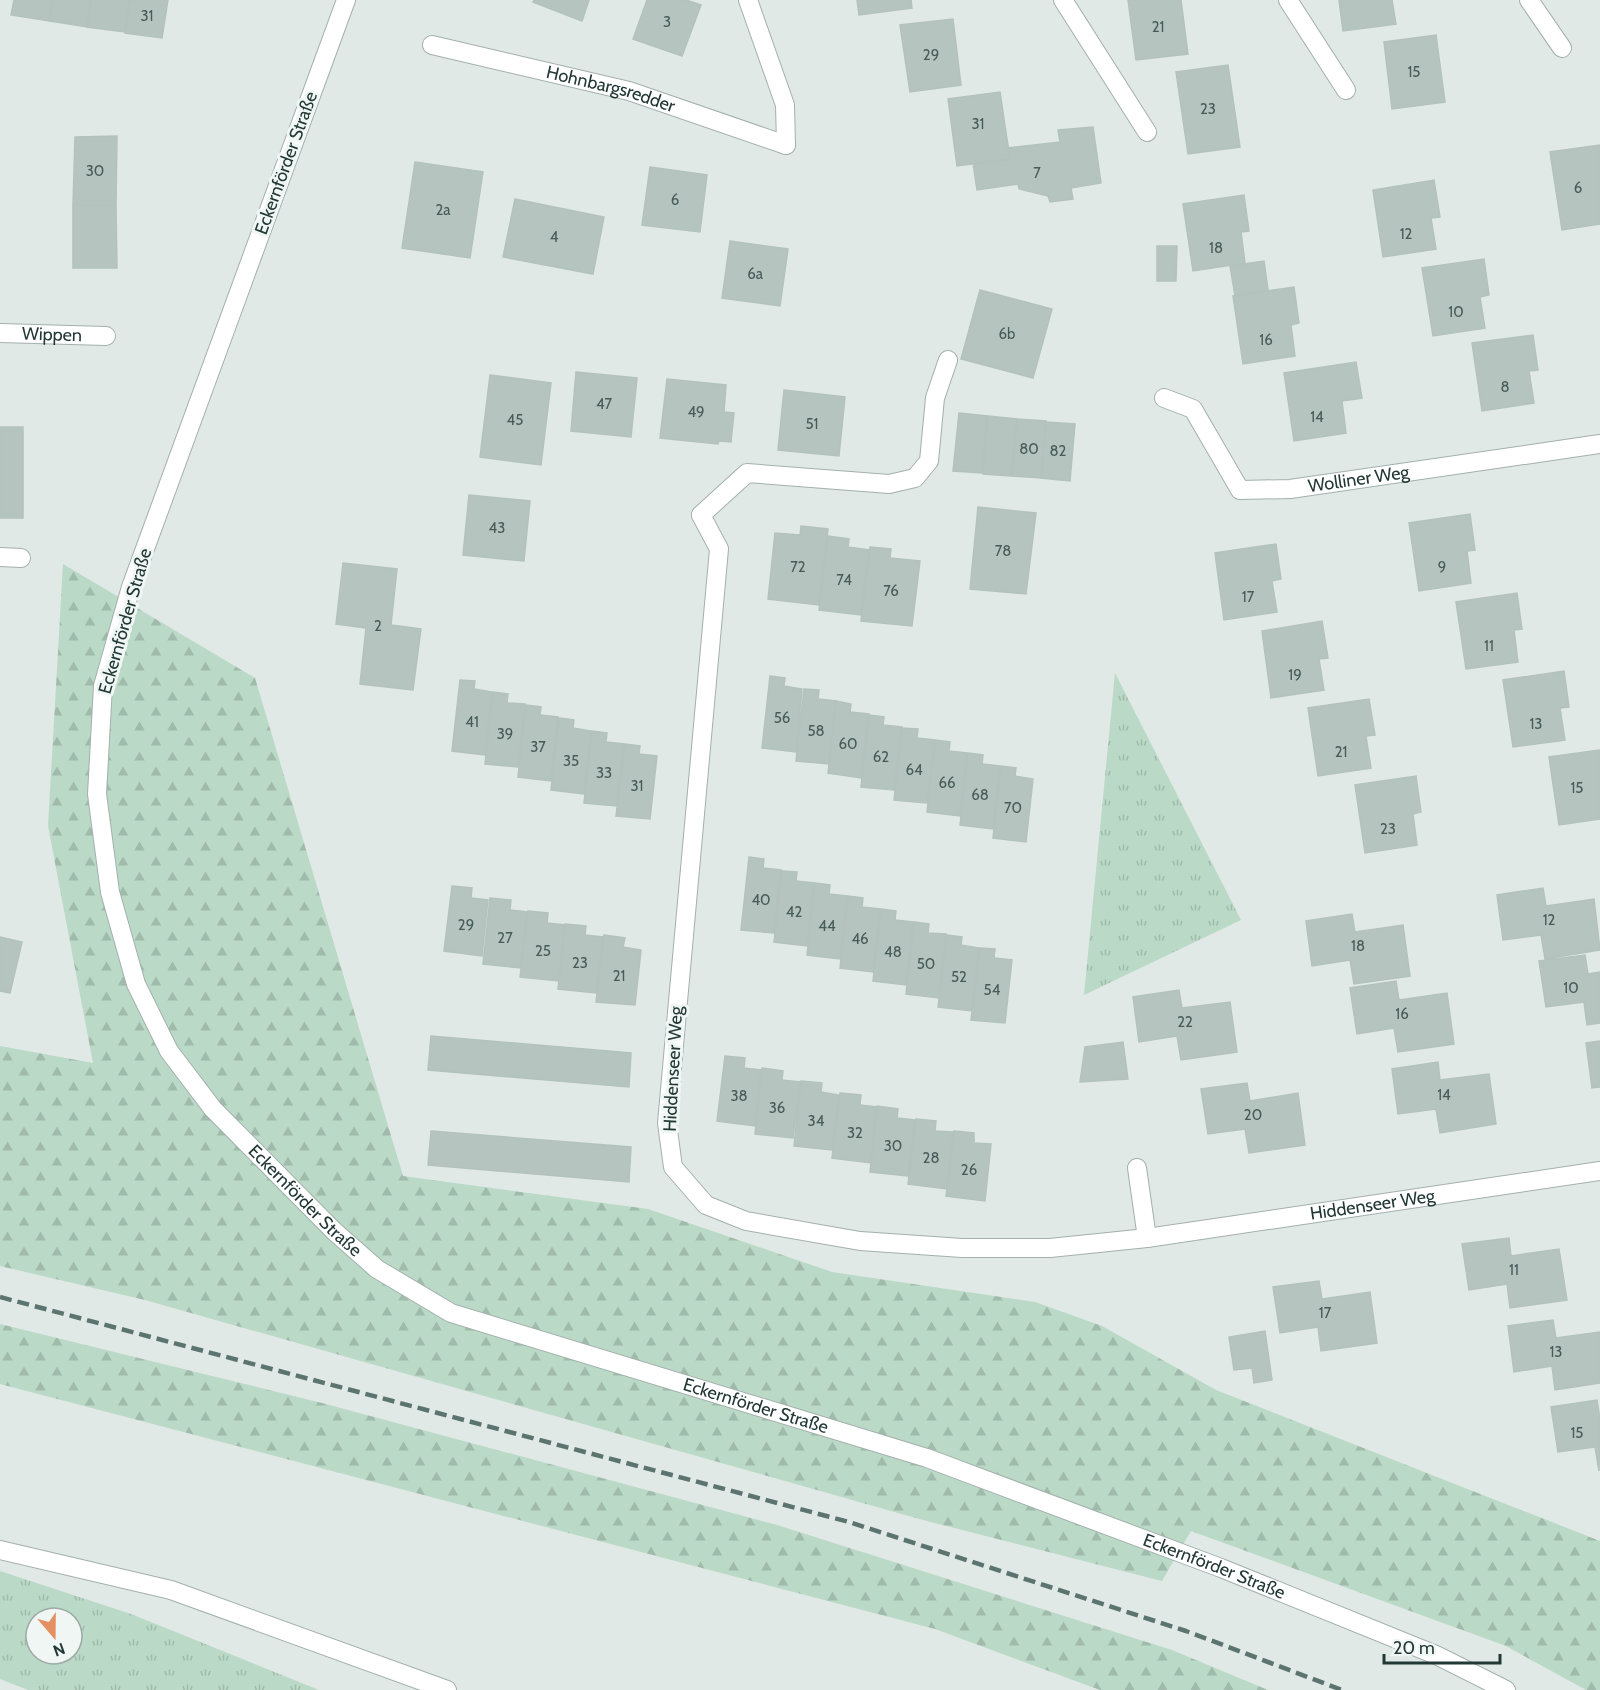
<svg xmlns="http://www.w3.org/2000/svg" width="1600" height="1690" font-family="Cabin,sans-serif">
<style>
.grass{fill:url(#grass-tufts);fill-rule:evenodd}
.forest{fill:url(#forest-firs)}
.building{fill:#b5c4bf;stroke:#b3c2bd;stroke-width:1.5}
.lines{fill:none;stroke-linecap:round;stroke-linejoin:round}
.service-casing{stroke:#a3b0ad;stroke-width:20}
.minor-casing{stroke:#a3b0ad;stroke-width:20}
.tertiary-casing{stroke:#a3b0ad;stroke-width:20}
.service{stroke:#fff;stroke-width:18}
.minor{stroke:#fff;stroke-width:18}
.tertiary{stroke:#fff;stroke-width:18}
.rail{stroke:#5c7470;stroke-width:4.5;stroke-dasharray:12 6;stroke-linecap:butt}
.labels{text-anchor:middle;stroke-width:6;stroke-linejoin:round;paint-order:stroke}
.number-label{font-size:15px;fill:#475b57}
.street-label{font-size:18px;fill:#223834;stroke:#f0f6f4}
</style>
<defs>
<pattern id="grass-tufts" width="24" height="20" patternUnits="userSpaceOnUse" patternTransform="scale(1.5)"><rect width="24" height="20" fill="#bad9c6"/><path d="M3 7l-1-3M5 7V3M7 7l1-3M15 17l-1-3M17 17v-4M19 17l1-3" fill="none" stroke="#a0bbab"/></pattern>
<pattern id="forest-firs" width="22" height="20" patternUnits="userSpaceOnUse" patternTransform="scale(1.5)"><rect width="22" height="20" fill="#bad9c6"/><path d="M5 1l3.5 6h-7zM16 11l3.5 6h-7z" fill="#a0bbab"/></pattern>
</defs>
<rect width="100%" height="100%" fill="#e0e9e6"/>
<path class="grass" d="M1115 673 1241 920 1084 995Z
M0 1571 131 1614 319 1690H28L0 1679ZM36 1618H72V1654H36Z"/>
<path class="forest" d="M63 564 255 678 403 1176 648 1209 832 1272 1035 1302 1102 1326 1216 1390 1600 1541V1690H1586L1506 1646 1191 1531 1162 1581 923 1520 145 1300 0 1266V1046L93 1063 48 826Z
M0 1324 322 1403 777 1525 1172 1650 1268 1690H1100L935 1629 0 1384Z"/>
<path class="building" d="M14 0H52L49 21 11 15Z
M53 0H91L87 27 49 21Z
M91 0H129L125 32 87 27Z
M130 0H168L162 38 125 33Z
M534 0H589L582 21 533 2Z
M647 0H686L701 5 682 56 633 39Z
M857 0H911L912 8 859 15Z
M1128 0H1181L1188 54 1136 60Z
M1339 0H1392L1396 24 1343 31Z
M953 19 961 85 910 92 900 25Z
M1436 35 1445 102 1392 109 1384 42Z
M1228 65 1240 147 1188 154 1176 72Z
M1000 92 1010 159 957 166 948 99Z
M1093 127 1101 183 1071 188 1073 199 1050 202 1048 196 1019 189 1018 184 977 190 973 163 1010 159 1008 148 1060 142 1058 130Z
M117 136 116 205H73L75 137Z
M1600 145V224L1562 230 1550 152Z
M415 162 483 172 470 258 402 248Z
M650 167 707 175 700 232 642 225Z
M1434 180 1440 217 1431 218 1436 249 1383 257 1373 190Z
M1244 195 1249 231 1241 232 1245 263 1193 271 1183 204Z
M515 199 604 217 593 274 503 257Z
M73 205H116L117 268H73Z
M730 241 788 249 780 306 722 298Z
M1157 246H1177L1176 281H1157Z
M1484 259 1489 295 1480 297 1485 328 1433 336 1422 268Z
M1264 261 1268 290 1235 296 1230 266Z
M1294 287 1299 323 1291 325 1295 356 1243 364 1233 296Z
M980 290 1052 309 1033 378 961 359Z
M1533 335 1538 370 1529 371 1534 403 1482 411 1472 343Z
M1356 362 1362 398 1342 401 1346 433 1294 441 1284 373Z
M576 372 637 378 631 437 571 431Z
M490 375 551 383 541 465 480 457Z
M667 379 726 385 724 412 734 413 731 442 719 441 718 444 660 438Z
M784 390 845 397 839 456 778 450Z
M959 413 987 416 982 473 953 471Z
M988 416 1017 419 1011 476 983 474Z
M1017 419 1046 421 1041 478 1012 476Z
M1046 422 1075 424 1070 481 1041 478Z
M0 427H23V518H0Z
M469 495 530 501 524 561 463 555Z
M978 507 1036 513 1026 594 970 589Z
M1470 514 1475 550 1467 551 1471 583 1419 591 1409 523Z
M801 526 828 529 819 605 768 599 775 533 800 535Z
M828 536 849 539 848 547 869 550 861 615 819 610Z
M1276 544 1281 579 1272 581 1277 612 1224 620 1215 553Z
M870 547 891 549 890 558 920 561 912 626 861 621Z
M343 563 397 569 391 625 421 629 413 690 360 684 366 628 336 624Z
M1517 593 1522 629 1514 630 1518 662 1466 669 1456 602Z
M1322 621 1328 658 1319 659 1324 690 1271 698 1262 631Z
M1564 671 1569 707 1560 708 1565 740 1513 747 1503 680Z
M770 676 785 678 784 686 802 689 796 752 762 748Z
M460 680 475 681 474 689 492 692 485 755 452 751Z
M804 689 819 690 818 699 836 701 829 764 796 761Z
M493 692 508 694 507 703 525 704 518 767 485 764Z
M1369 699 1375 735 1366 736 1371 768 1318 776 1308 708Z
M836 701 851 704 850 712 869 714 861 778 828 773Z
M526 705 541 707 540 715 558 717 551 781 518 777Z
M869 715 884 717 883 725 902 727 894 790 861 787Z
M559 718 574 720 573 728 591 731 584 794 551 790Z
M902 728 918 729 917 738 935 740 927 803 894 800Z
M592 731 607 733 606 742 624 744 617 806 584 803Z
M935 740 950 742 949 751 967 753 960 816 927 812Z
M625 744 640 746 639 754 657 756 650 819 616 816Z
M1600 750V819L1559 825 1549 757Z
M968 753 983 755 982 764 1000 766 993 829 960 825Z
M1001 766 1016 768 1015 776 1033 779 1026 842 993 838Z
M1416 776 1421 812 1413 814 1417 845 1365 853 1355 785Z
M749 857 764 859 763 868 781 870 774 933 741 930Z
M782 871 797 872 796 881 814 883 807 946 774 942Z
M815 883 830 885 829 894 847 896 840 959 807 955Z
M452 886 472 888 471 898 488 900 482 956 444 951Z
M1543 888 1546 906 1594 899 1600 950 1545 959 1541 935 1503 940 1497 895Z
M848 896 863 898 862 907 880 909 873 972 840 968Z
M490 898 511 900 510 910 527 912 521 968 483 964Z
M881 909 896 911 895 920 913 922 906 985 873 981Z
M528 911 548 913 547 923 565 925 559 981 520 977Z
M1352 914 1355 932 1403 925 1410 976 1354 984 1350 960 1312 966 1306 921Z
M914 922 929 924 928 933 946 934 939 998 906 994Z
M565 924 586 926 585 935 603 937 596 993 558 989Z
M604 935 625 938 623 947 641 950 635 1005 596 1002Z
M947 935 962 937 961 945 979 948 972 1011 938 1007Z
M0 937 22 942 10 993 0 991Z
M980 948 995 949 994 958 1012 960 1005 1023 971 1020Z
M1585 955 1588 974 1600 972V1023L1587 1025 1584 1002 1546 1007 1539 961Z
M1396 981 1399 1000 1447 993 1454 1044 1398 1052 1394 1028 1357 1034 1350 988Z
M1179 990 1182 1008 1230 1002 1237 1052 1181 1060 1177 1036 1139 1042 1133 997Z
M431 1036 631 1053 629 1087 428 1070Z
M1600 1041V1087L1592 1088 1586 1043Z
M1123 1042 1128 1079 1080 1082 1085 1047Z
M725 1056 745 1058 744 1068 761 1070 755 1126 717 1121Z
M1438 1062 1440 1080 1489 1074 1496 1124 1440 1133 1436 1109 1398 1114 1392 1069Z
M762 1068 783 1071 782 1080 800 1082 793 1138 755 1134Z
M801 1081 822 1083 821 1092 839 1095 832 1150 794 1146Z
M1247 1083 1250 1101 1298 1093 1305 1145 1249 1153 1245 1129 1208 1134 1201 1089Z
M840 1093 861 1095 860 1105 877 1107 871 1163 832 1158Z
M877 1106 898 1109 897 1118 915 1120 908 1176 870 1172Z
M916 1119 936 1121 935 1131 953 1132 947 1189 908 1184Z
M431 1131 631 1147 629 1182 428 1165Z
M954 1131 974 1133V1143L991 1144 985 1201 946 1196Z
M1509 1238 1511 1256 1559 1249 1567 1300 1510 1308 1507 1284 1469 1290 1462 1244Z
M1319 1281 1322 1299 1370 1292 1377 1343 1321 1351 1318 1327 1280 1333 1273 1287Z
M1553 1320 1556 1338 1600 1332V1383L1555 1390 1552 1366 1514 1372 1508 1326Z
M1265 1331 1272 1380 1254 1383 1252 1368 1234 1370 1229 1337Z
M1597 1400 1600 1419 1599 1471 1595 1447 1558 1452 1551 1407Z"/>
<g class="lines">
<defs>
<g id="service">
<path d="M1063 0 1147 132"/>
<path d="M1288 0 1346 90"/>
<path d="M1529 0 1562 48"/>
<path id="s1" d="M432 45 629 91 786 145"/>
<path id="s2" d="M0 333 106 336"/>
<path d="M701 515 747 473 889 484 915 478 929 461 935 398 948 360"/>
<path d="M0 557 21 558"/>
<path d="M1137 1168 1147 1238"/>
<path d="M0 1550 171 1590 447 1690"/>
</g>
<g id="minor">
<path d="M748 0 785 105 786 145"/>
<path id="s3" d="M1164 398 1193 409 1240 490 1290 489 1600 444"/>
<path id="s4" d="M701 515 719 549 667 1123 673 1167 706 1205 746 1221 860 1241 962 1248H1050L1147 1238 1600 1171"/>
</g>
<g id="tertiary">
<path id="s5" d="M346 0 131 587 103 686 97 794 110 892 136 984 169 1051 213 1109 334 1231 377 1269 451 1313 927 1458 1221 1568 1436 1655 1506 1690"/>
</g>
</defs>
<use href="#service" class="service-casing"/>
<use href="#minor" class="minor-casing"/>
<use href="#tertiary" class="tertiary-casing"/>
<use href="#service" class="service"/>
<use href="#minor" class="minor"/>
<use href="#tertiary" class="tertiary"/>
<path class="rail" d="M0 1297 849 1522 1186 1631 1342 1690"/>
</g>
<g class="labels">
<g class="number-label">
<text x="147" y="21">31</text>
<text x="667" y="27">3</text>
<text x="1158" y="32">21</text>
<text x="931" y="60">29</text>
<text x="1414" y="77">15</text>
<text x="1208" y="114">23</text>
<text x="978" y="129">31</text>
<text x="95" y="176">30</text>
<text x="1037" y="178">7</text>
<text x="1578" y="193">6</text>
<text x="675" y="205">6</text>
<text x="443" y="215">2a</text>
<text x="1406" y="239">12</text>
<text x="554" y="242">4</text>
<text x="1216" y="253">18</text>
<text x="755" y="279">6a</text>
<text x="1456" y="317">10</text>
<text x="1007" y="339">6b</text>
<text x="1266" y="345">16</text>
<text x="1505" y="392">8</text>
<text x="604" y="409">47</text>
<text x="696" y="417">49</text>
<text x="1317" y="422">14</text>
<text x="515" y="425">45</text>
<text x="812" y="429">51</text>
<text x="1029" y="454">80</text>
<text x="1058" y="456">82</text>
<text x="497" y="533">43</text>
<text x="1003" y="556">78</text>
<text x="798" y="572">72</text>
<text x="1442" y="572">9</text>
<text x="844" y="585">74</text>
<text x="891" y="596">76</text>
<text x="1248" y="602">17</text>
<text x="378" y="631">2</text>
<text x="1489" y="651">11</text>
<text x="1295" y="680">19</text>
<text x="782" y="723">56</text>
<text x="472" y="727">41</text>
<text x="1536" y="729">13</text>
<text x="816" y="736">58</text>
<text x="505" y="739">39</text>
<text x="848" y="749">60</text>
<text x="538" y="752">37</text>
<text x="1341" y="757">21</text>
<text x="881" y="762">62</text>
<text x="571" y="766">35</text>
<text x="914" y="775">64</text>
<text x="604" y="778">33</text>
<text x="947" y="788">66</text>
<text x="637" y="791">31</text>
<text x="1577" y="793">15</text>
<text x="980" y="800">68</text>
<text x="1013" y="813">70</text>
<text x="1388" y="834">23</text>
<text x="761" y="905">40</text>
<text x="794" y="917">42</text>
<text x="1549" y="925">12</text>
<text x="466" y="930">29</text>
<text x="827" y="931">44</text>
<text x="505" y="943">27</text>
<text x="860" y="944">46</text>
<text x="1358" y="951">18</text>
<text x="543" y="956">25</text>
<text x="893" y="957">48</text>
<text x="580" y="968">23</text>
<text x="926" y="969">50</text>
<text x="619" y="981">21</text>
<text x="959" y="982">52</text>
<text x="1571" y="993">10</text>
<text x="992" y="995">54</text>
<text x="1402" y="1019">16</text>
<text x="1185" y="1027">22</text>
<text x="1444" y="1100">14</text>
<text x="739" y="1101">38</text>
<text x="777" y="1113">36</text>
<text x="1253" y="1120">20</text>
<text x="816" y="1126">34</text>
<text x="855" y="1138">32</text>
<text x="893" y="1151">30</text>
<text x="931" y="1163">28</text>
<text x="969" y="1175">26</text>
<text x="1514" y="1275">11</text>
<text x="1325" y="1318">17</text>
<text x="1556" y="1357">13</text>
<text x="1577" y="1438">15</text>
</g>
<g class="street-label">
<text dy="6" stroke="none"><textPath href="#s1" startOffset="184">Hohnbargsredder</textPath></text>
<text transform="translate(286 163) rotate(-70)" y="6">Eckernförder Straße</text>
<text dy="6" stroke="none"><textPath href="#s2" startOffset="52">Wippen</textPath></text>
<text dy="6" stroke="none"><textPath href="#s3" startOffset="244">Wolliner Weg</textPath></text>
<text transform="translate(125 621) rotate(-74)" y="6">Eckernförder Straße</text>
<text transform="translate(673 1069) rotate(-87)" y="6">Hiddenseer Weg</text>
<text dy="6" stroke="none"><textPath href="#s5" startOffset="1308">Eckernförder Straße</textPath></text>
<text dy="6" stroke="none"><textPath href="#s4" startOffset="1384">Hiddenseer Weg</textPath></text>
<text dy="6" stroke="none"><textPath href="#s5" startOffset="1812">Eckernförder Straße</textPath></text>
<text dy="6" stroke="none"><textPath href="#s5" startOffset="2298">Eckernförder Straße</textPath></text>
</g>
</g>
<g transform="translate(54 1636) rotate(160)"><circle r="28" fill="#f0f6f4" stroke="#9eaaa7" stroke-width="1.5"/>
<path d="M0-4.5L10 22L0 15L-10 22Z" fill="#e59063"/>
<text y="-9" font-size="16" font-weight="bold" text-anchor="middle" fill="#223834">N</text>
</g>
<path d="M1384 1654v9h116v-9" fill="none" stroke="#223834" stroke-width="3"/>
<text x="1393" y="1654" font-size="18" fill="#223834" stroke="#f0f6f4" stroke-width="4.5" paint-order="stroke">20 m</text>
</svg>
